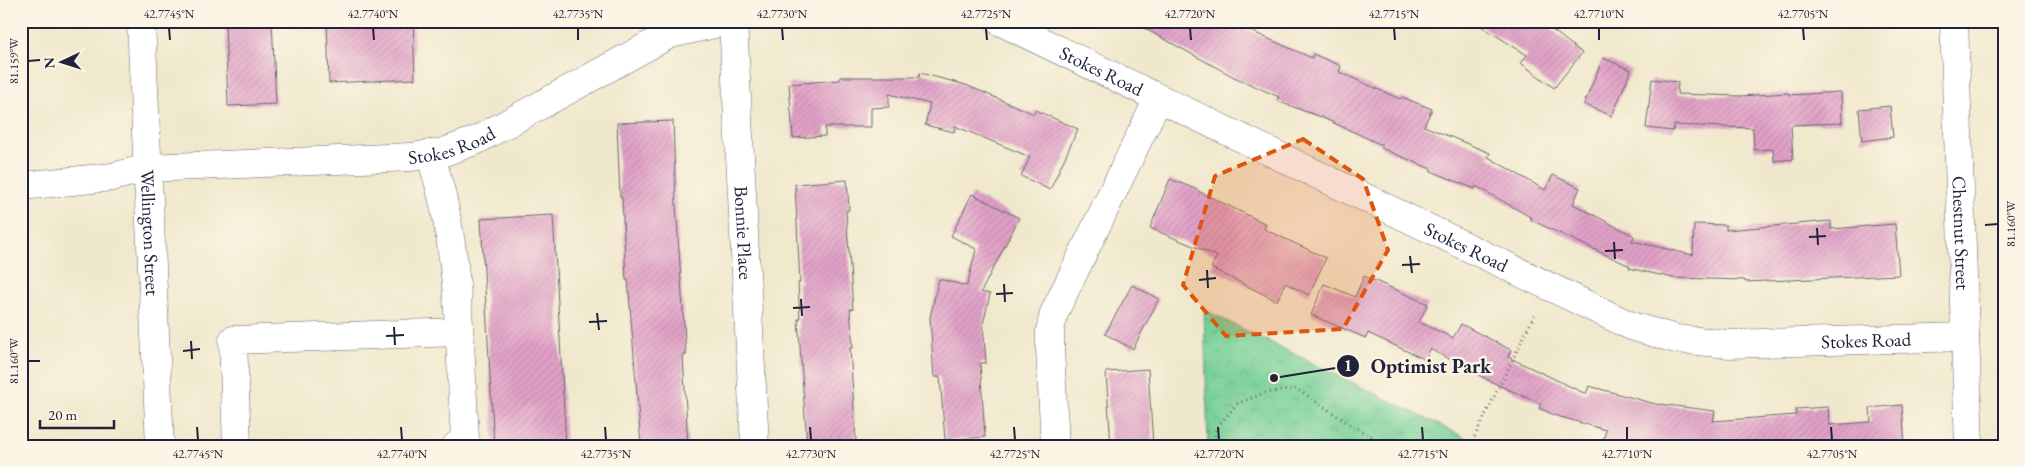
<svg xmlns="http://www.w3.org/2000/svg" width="2025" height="467" font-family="'EB Garamond',serif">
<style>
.park{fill:url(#park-crowns);stroke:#4c7969}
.building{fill:url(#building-hatch)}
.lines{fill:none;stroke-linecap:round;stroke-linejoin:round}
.minor-casing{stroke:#6a676e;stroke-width:29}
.path{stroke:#6a676e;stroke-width:3;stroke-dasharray:1 4;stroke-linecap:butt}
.minor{stroke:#fff;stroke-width:28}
.marked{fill:#de560e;fill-opacity:0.2;stroke:#de560e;stroke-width:4;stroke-dasharray:10 6;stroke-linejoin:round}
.ticks{fill:none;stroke:#22223b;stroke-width:2}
.labels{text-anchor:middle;stroke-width:5;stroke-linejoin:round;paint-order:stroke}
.street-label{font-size:19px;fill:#22223b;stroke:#fcf5e5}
.leader{fill:none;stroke:#22223b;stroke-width:2}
.callout-dot{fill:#22223b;stroke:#fcf5e5;stroke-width:2}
.mark-label{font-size:15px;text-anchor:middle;font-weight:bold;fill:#fff}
.callout-label{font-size:20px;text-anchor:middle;font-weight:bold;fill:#22223b;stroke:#fcf5e5;stroke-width:5;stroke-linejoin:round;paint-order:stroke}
.neatline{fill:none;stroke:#22223b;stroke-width:2}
.ticks-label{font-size:12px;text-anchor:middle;fill:#22223b}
</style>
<defs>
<pattern id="park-crowns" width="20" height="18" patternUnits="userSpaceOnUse" patternTransform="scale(1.25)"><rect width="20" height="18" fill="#76d097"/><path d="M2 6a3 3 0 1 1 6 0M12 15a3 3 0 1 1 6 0" fill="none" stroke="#66b283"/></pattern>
<pattern id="building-hatch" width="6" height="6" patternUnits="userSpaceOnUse" patternTransform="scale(1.25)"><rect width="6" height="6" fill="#e1a1c7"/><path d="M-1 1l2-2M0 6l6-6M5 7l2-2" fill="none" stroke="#c18aac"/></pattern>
</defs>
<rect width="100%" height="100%" fill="#fcf5e5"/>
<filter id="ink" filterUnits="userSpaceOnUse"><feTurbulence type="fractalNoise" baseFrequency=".02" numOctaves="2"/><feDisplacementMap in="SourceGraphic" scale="10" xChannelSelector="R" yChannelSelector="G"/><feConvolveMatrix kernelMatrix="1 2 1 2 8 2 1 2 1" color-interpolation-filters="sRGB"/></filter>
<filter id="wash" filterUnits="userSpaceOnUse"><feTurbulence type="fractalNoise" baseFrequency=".0096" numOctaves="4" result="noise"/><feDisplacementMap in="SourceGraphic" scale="20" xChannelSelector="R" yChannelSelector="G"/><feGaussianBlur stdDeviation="1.12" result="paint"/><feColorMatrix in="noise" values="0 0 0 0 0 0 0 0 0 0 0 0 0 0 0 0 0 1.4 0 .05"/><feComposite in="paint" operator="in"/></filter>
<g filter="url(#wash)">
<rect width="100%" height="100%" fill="#f0e8cc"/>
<path class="park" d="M1204 310 1482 446H1208Z"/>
<g id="blocks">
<path class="building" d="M225 21H272L276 104 228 106Z
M327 21H413L415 79 329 83Z
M1131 21H1228L1312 58 1313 54 1341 66 1339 72 1400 99 1402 97 1432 109 1424 126 1490 153 1488 157 1545 190 1553 175 1580 188 1573 204 1634 236 1632 241 1693 255 1694 224 1726 225V230L1831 221V229L1895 224 1899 275 1745 282V280L1673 278 1629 268 1630 266 1531 220 1532 218 1476 186 1475 189 1431 171V169L1381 148 1382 145 1321 117 1277 101 1279 97 1234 77Z
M1473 21H1541L1582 53 1554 88 1521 63 1527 55Z
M1603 58 1631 70 1612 116 1584 104Z
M920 73 966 85 1034 114 1035 110 1078 129 1050 190 1021 176 1030 157 955 126 954 132 925 125 930 104 889 94V107L871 108V127H825V136L793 138 789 84 840 80V77H919Z
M1652 79 1678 82 1677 94 1740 96 1789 93V95L1841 92 1842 123 1791 125 1793 159 1774 161 1773 149 1754 150 1753 128 1674 125 1673 131 1646 128Z
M1890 106 1893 137 1862 141 1859 109Z
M673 121 676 206 686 355H683L688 446H641L628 280H626L622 197H620L617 123Z
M1170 179 1198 190V191L1266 224 1264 229 1326 258 1309 295 1285 283 1277 301 1211 268 1217 256 1150 228Z
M847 180 849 210 846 211 853 309H850L853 348H850L856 441 807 444 798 319H800L798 283H800L795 184Z
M972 194 1019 218 981 292 990 294 983 324 986 363H980L985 437 945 440 940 377H934L930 317 939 279 967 286 976 249 951 236Z
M553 215 566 446H494L481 219Z
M1364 276 1428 304 1419 322 1453 338 1461 324 1511 350 1508 357 1586 394 1589 386 1659 405V404L1715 411 1713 421 1796 415V409L1828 407 1829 425 1871 422 1870 408 1902 405 1905 446H1602L1606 430 1554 415 1539 408 1541 404 1494 383 1430 349 1426 360 1368 333 1366 338 1311 315 1324 284 1355 297Z
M1132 285 1159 299 1133 349 1105 334Z
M1148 369 1153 446H1111L1106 372Z"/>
</g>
</g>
<g filter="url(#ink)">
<use href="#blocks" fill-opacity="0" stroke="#6a676e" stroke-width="1"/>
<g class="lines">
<defs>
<g id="minor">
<path id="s1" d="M141 21 160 446"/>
<path id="s2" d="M733 21 755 446"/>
<path id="s3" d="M999 21 1631 326 1676 339 1730 344 1965 337"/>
<path id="s4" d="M1954 21 1969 446"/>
<path d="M430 154C461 245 459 343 465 438L456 446"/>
<path id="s5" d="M21 186 112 177 147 168 411 157 444 152 477 140 670 34 728 21"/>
<path d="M237 446 233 340 459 332"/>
<path d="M1055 446 1050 348V331L1054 313 1158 99"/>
</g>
</defs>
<use href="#minor" class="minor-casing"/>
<path class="path" d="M1214 446 1216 428 1237 404 1264 393 1297 389 1351 425 1382 442 1395 446
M1470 446 1535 314"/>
<use href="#minor" class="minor"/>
</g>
</g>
<path class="marked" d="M1303 139 1363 179 1388 250 1343 329 1226 336 1183 285 1215 176Z"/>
<path class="ticks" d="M169 28 170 40M373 28 374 40M578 28V40M782 28 783 40M986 28 987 40M1190 28 1191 40M1394 28 1395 40M1599 28V40M1803 28 1804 40M28 61 40 60M1985 225 1998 224M1817 228 1818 245M1809 237 1826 236M1614 242 1615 259M1605 251 1623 250M1410 256 1412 273M1402 265 1420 264M1207 270 1208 288M1199 280 1216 278M1004 284 1005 302M996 294 1013 293M801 299 802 316M793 308 810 307M597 313 599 330M589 322 607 321M394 327 395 345M386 336 404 335M191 341 192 359M183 351 200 349M28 361H40M197 427 198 440M401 427 402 440M605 427 606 440M810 427 811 440M1014 427 1015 440M1218 427 1219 440M1422 427 1423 440M1627 427V440M1831 427 1832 440"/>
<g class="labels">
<g class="street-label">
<text dy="7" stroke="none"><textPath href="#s3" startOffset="114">Stokes Road</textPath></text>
<text dy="7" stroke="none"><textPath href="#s5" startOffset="434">Stokes Road</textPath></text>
<text dy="7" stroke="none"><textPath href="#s1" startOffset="212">Wellington Street</textPath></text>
<text dy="7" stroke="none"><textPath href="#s2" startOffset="212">Bonnie Place</textPath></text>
<text dy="7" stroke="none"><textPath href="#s4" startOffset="212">Chestnut Street</textPath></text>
<text dy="7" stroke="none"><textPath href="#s3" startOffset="519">Stokes Road</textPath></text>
<text dy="7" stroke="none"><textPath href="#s3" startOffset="939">Stokes Road</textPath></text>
</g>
</g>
<path class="leader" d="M1274 378L1348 366"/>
<g class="callout-dot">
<circle cx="1274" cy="378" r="5"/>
<circle cx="1348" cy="366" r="12"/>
</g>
<g class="mark-label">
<text x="1348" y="371">1</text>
</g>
<g class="callout-label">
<text x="1431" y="373">Optimist Park</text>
</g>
<rect width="2025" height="467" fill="none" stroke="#fcf5e5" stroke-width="55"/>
<g transform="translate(62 62) rotate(266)" stroke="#fcf5e5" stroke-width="4" paint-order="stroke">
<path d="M0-4L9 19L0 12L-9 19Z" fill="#22223b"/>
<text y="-8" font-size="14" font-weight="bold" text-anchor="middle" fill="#22223b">N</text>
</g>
<path d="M40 420v8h74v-8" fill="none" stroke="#22223b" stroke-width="2.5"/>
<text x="48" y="420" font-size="15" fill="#22223b" stroke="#fcf5e5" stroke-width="4" paint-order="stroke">20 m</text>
<rect x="28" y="28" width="1970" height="412" class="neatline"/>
<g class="ticks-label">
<text x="169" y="18">42.7745°N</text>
<text x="373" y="18">42.7740°N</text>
<text x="578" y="18">42.7735°N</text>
<text x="782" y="18">42.7730°N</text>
<text x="986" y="18">42.7725°N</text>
<text x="1190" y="18">42.7720°N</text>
<text x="1394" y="18">42.7715°N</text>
<text x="1599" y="18">42.7710°N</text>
<text x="1803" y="18">42.7705°N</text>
<text transform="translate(14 61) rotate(-90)" y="4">81.159°W</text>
<text transform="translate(2011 224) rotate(-90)" y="4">81.160°W</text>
<text transform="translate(14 361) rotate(-90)" y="4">81.160°W</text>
<text x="198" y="458">42.7745°N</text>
<text x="402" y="458">42.7740°N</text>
<text x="606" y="458">42.7735°N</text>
<text x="811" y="458">42.7730°N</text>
<text x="1015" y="458">42.7725°N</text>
<text x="1219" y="458">42.7720°N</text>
<text x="1423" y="458">42.7715°N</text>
<text x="1627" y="458">42.7710°N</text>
<text x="1832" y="458">42.7705°N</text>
</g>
</svg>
